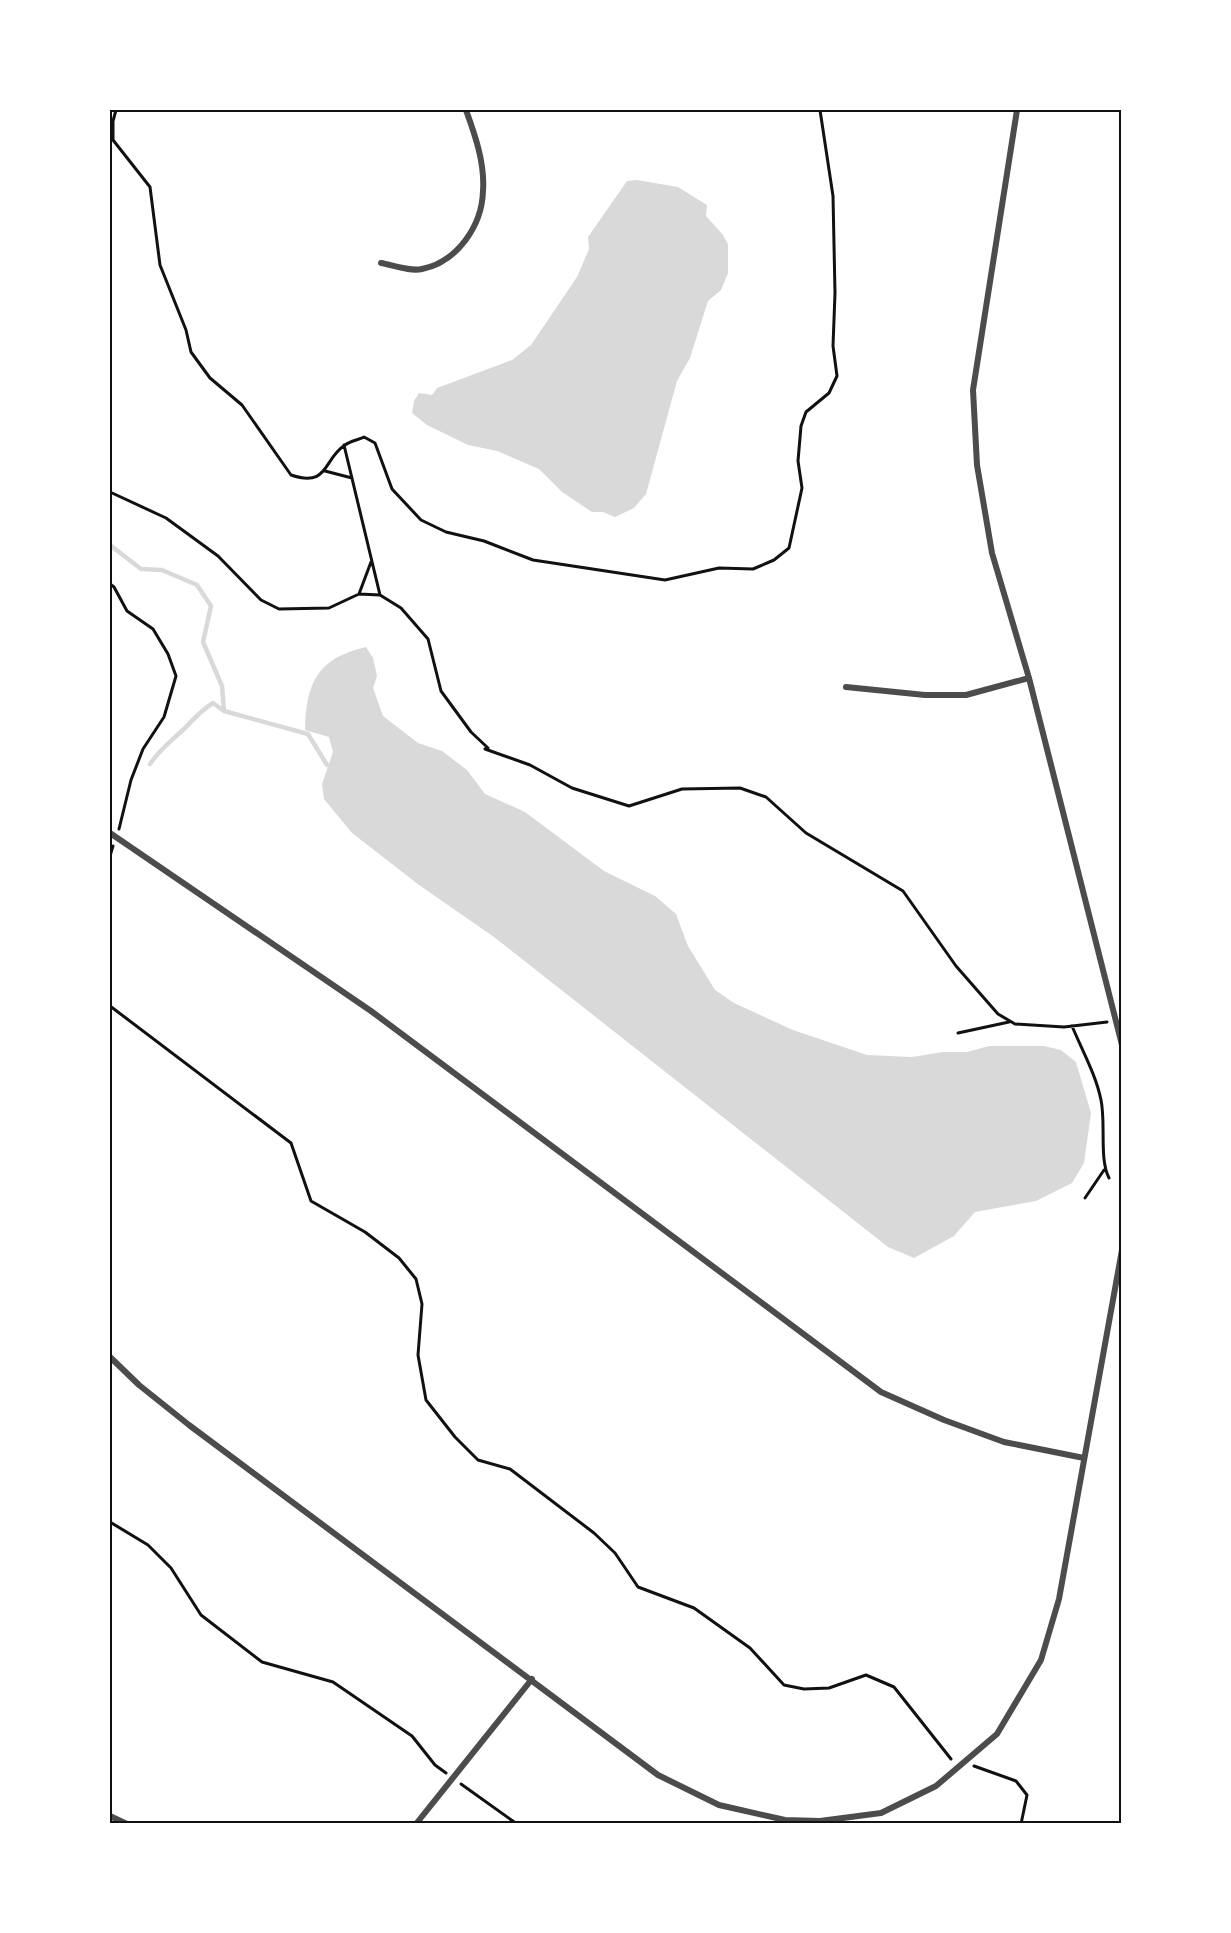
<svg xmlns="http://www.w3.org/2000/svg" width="1231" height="1933" font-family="'Roboto Condensed',sans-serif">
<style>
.water{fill:#d9d9d9}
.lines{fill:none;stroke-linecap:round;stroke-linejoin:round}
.stream{stroke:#d9d9d9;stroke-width:4.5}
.path{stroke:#111;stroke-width:3}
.minor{stroke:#4c4c4c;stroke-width:6}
.neatline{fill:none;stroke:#111;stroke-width:2}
</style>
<rect width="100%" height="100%" fill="#fff"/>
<path class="water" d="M637 180 678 187 707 205 706 216 723 235 728 244V273L721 290 708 301 690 358 677 381 646 494 634 508 615 517 603 512H592L562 492 539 469 497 451 468 445 427 425 412 413 414 401 419 393 432 395 437 388 512 360 531 345 577 277 589 249 588 237 627 181Z
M366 647 373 658 377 676 373 688 383 716 418 743 442 751 467 770 485 794 525 812 604 871 655 896 676 914 688 946 715 990 734 1003 793 1030 867 1055 912 1057 943 1052H967L989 1046H1044L1061 1050 1076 1062 1091 1113 1084 1163 1072 1183 1036 1201 975 1212 954 1236 914 1258 888 1247 494 937 419 885 352 833 324 799 322 784 333 752 329 737 305 730C306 682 318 658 366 647Z"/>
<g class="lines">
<path class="stream" d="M110 545 141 569 162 570 197 585 211 606 203 642 222 686 224 711
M150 764C161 748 170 742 184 729 194 719 200 711 213 703L224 711 308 734 327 765"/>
<path class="path" d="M116 110 113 121V140L150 187 160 265 186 330 191 352 210 378 242 405 291 475C329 488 323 459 345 445 350 441 358 440 364 437L375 443 392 489 421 520 446 532 484 541 533 560 665 580 719 568 753 569 774 560 789 548 802 488 798 461 801 426 806 412 829 393 837 376 833 346 835 293 833 196 820 110
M344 445 380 595
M325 471 352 478
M110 492 166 518 218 556 261 600 279 609 329 608 359 594 380 595 401 608 428 639 441 691 471 732 488 748 485 749 530 765 572 788 629 806 682 789 740 788 766 797 806 833 903 891 956 966 998 1014 1015 1024 1064 1027 1107 1022
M110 584 114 587 127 611 153 629 168 654 176 676 164 717 143 749 131 780 119 829
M359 594 371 562
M110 856 113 846
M110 1006 291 1143 311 1201 365 1232 399 1258 416 1279 422 1304 418 1355 426 1400 455 1437 478 1460 510 1469 594 1533 615 1553 638 1587 694 1608 750 1648 784 1685 804 1689 829 1688 866 1675 894 1687 951 1759
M1072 1026C1082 1050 1096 1075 1101 1100 1106 1123 1099 1159 1109 1178
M958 1033 1009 1022
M1085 1198 1104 1170
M110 1522 148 1545 171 1568 201 1615 262 1662 333 1682 412 1736 435 1765 446 1773
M974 1766 1016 1781 1027 1795 1021 1824
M461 1784 517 1824"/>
<path class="minor" d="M1017 110 973 390 977 465 992 553 1029 678 1122 1045
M381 263C392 265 411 272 422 269 457 262 482 226 483 191 485 163 475 135 466 110
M846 687 925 695H966L1029 678
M110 833 371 1011 881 1392 944 1420 1004 1442 1084 1458
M110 1357 139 1385 189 1425 658 1775 719 1805 785 1820 820 1821 881 1813 936 1786 997 1734 1041 1660 1059 1599 1122 1250
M110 1816 127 1824
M416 1824 532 1679"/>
</g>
<rect width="1231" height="1933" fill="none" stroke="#ffffff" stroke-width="222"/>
<rect x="111" y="111" width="1009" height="1711" class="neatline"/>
</svg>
